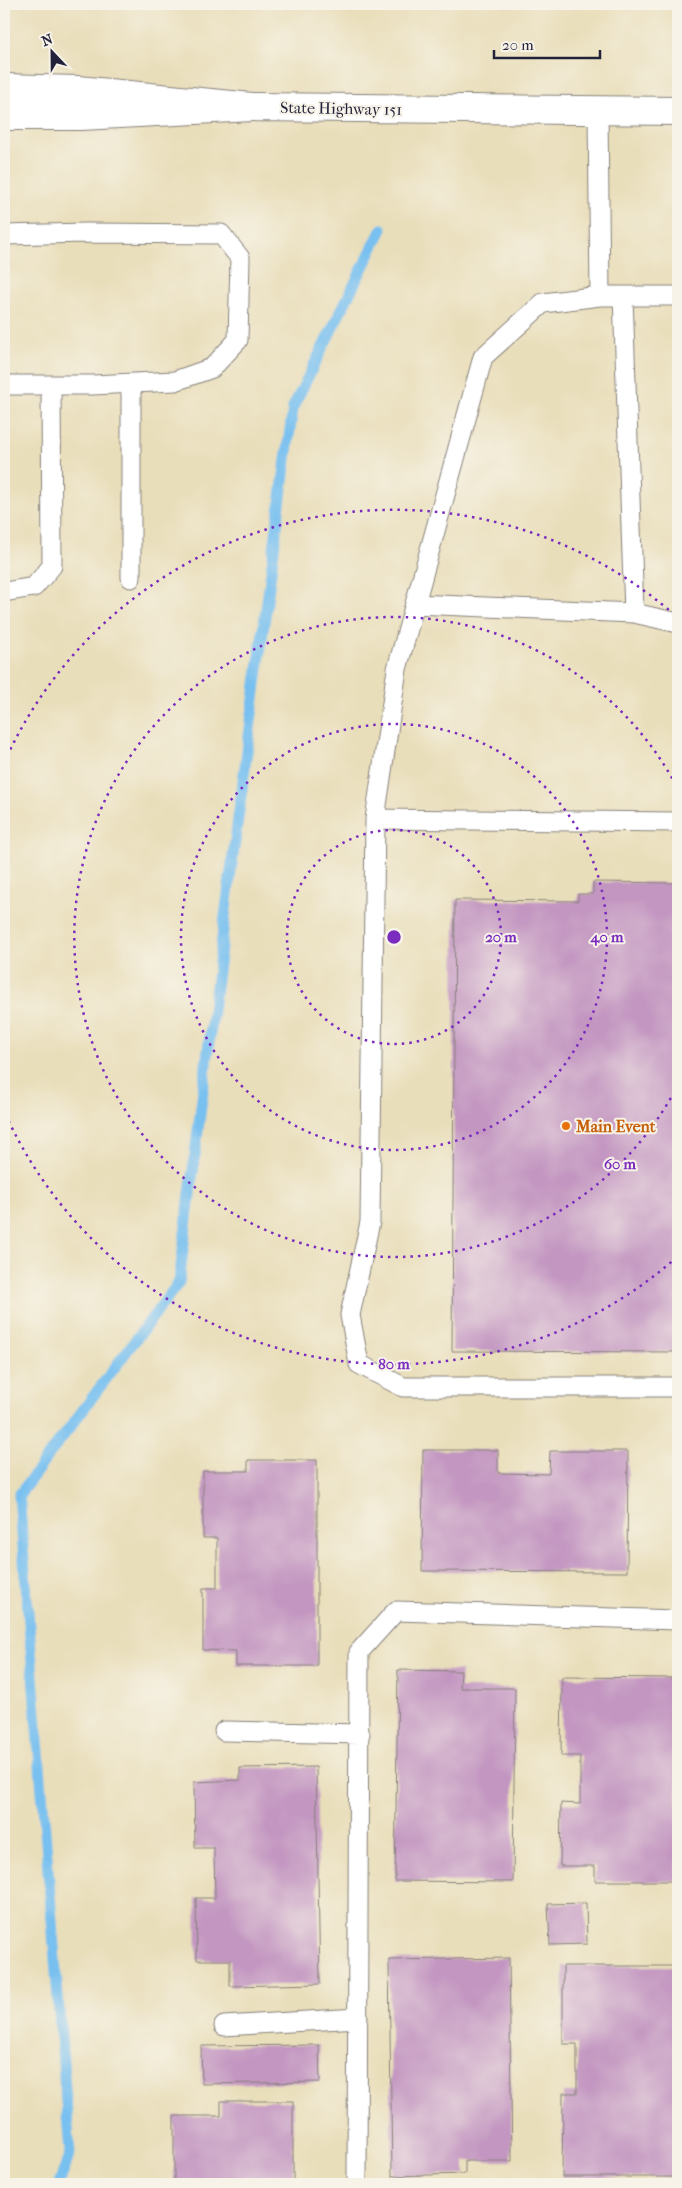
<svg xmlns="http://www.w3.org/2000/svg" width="682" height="2188" font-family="'IM FELL French Canon',serif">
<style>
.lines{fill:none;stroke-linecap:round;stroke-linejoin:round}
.stream{stroke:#77c0f0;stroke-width:11}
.building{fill:#c396c1}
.service-casing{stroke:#86807a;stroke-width:21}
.secondary-casing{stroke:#86807a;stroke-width:30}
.motorway-casing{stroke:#86807a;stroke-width:30}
.service{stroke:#fff;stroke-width:19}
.secondary{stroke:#fff;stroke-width:28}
.motorway{stroke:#fff;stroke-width:28}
.ring{fill:none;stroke:#7b2cbf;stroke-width:2.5;stroke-dasharray:2.5 5}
.food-dot{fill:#e8710a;stroke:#f7f3e8;stroke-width:2}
.labels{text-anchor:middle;stroke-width:4;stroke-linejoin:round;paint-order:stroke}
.street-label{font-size:16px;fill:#22223b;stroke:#f7f3e8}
.food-label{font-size:16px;font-weight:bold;fill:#c56008;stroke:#f7f3e8;text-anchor:start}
.centre{fill:#7b2cbf;stroke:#f7f3e8;stroke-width:2.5}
.ring-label{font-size:15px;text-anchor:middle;font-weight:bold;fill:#7b2cbf;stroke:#f7f3e8;stroke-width:4;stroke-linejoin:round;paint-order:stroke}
</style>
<rect width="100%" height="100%" fill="#f7f3e8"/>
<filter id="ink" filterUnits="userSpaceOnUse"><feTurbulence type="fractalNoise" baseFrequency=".02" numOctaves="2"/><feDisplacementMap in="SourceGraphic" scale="10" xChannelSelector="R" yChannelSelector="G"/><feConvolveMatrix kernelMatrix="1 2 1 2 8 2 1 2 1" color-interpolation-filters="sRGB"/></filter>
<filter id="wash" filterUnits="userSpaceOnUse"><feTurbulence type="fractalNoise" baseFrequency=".0096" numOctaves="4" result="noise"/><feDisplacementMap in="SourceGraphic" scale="20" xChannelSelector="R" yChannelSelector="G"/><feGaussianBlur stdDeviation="1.12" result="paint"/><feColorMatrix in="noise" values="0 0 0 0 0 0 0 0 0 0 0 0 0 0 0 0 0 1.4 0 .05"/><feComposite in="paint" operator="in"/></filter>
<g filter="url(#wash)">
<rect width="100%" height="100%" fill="#e9deba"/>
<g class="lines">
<path class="stream" d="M59 2184 70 2153 19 1495 179 1282 223 931 293 407 382 229"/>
</g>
<g id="blocks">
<path class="building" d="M593 882 678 883V1352L452 1351 455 900 578 901V894H593Z
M423 1450H498V1473L549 1474 550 1451H628L627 1572 422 1571Z
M248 1460H317V1666H236V1651L203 1650V1588H217V1538H203V1471H248Z
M398 1670 461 1671 460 1688H515L513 1882 395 1881Z
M562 1677 678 1678 677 1881H595V1866H560L561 1803 580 1804V1756H561Z
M316 1767 320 1984 230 1986V1960H197L196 1898H215L214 1848H195L194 1782 240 1780V1768Z
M586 1903 587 1944 550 1945 548 1904Z
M509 1958 512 2161H465V2174L392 2176 389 1960Z
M563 1966H678V2177H562L563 2093H577V2044H563Z
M319 2045 320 2082 202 2084 201 2046Z
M221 2101H293V2184H174V2116H221Z"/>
</g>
</g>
<g filter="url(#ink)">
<use href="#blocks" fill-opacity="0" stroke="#86807a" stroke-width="1"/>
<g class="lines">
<defs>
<path id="service" d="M598 111 600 296
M4 235 86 233 221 234 240 258 238 340 212 368 175 381 93 385H4
M623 296 634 613 678 623
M678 296H600L543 303 483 357 397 669 375 819 370 1222 350 1315 359 1364 403 1387H678
M131 384V578
M4 592 34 587 52 566 51 385
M415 604 634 613
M375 819 678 822
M224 1731 360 1734
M224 2026 358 2018
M357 2184 359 1652 396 1611 678 1620"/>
<path id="secondary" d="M4 116H81L252 107 678 111"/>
<path id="motorway" d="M4 88 78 90 252 107"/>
</defs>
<use href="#service" class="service-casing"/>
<use href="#secondary" class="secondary-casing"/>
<use href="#motorway" class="motorway-casing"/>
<use href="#service" class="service"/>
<use href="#secondary" class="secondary"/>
<use href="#motorway" class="motorway"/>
</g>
</g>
<g class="ring">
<circle cx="394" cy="937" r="107"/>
<circle cx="394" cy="937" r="213"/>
<path d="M678 1085A320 320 0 1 1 678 789"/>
<path d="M677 1257A427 427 0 0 1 4 1111M4 763A427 427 0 0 1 677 617"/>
</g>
<circle class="food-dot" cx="566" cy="1126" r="5"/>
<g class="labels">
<g class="street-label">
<text transform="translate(341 108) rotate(1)" y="6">State Highway 151</text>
</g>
<g class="food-label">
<text x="576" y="1132">Main Event</text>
</g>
</g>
<circle cx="394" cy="937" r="8" class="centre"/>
<g class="ring-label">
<text x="501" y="942">20 m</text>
<text x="607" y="942">40 m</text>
<text x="620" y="1169">60 m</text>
<text x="394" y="1369">80 m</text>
</g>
<rect width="682" height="2188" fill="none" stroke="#f7f3e8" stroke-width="20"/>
<g transform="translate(52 52) rotate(338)" stroke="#f7f3e8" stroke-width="4" paint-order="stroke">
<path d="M0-4L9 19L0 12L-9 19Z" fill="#22223b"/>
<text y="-8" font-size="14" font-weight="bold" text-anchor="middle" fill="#22223b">N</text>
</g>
<path d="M494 50v8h106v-8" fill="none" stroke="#22223b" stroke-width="2.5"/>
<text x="502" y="50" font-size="15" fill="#22223b" stroke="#f7f3e8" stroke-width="4" paint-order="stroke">20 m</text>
</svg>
